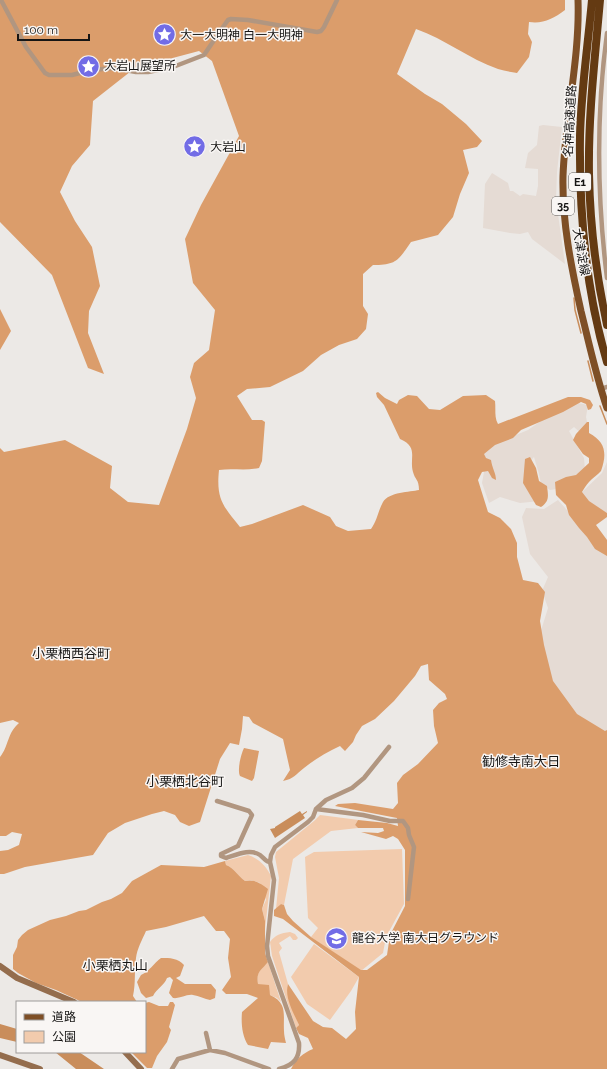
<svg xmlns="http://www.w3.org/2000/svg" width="607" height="1069" font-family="Raleway,'Noto Sans JP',sans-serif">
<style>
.built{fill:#e5dbd4}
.green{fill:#f2cbad}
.forest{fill:#db9d6b}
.water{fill:#c98d5b}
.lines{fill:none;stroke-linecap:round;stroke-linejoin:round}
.stream{stroke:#c98d5b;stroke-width:1.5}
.street{stroke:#b19680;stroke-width:4.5}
.secondary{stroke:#946d4d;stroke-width:6}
.primary{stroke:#7e4f26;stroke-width:7}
.highway{stroke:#643a12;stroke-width:8}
.labels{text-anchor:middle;stroke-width:3;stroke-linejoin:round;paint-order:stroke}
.shield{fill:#f9f6f4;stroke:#5a5857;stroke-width:1}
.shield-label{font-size:11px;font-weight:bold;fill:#161514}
.poi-label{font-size:12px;fill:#161514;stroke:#f9f6f4;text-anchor:start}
.street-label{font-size:12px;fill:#161514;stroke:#f9f6f4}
.neighbourhood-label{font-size:13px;fill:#161514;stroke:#f9f6f4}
</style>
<rect width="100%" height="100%" fill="#ece9e6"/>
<path class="built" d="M543 125 562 127 557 172 556 200 565 264 532 239 528 232 520 234 510 233 483 228 485 184 492 173 508 183 510 191H513L520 196 523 194 536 196 538 186V169L525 168 528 153 537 145 539 126Z
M573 402 588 405 586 417 588 427 583 435 574 427 569 431 584 458 585 470 564 488 550 490 541 484 539 474 534 457 527 465 540 501 520 503 500 497 489 503 482 483 486 461 483 453 487 447 528 430 548 416Z
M607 462V513L588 503 581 493 602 473Z
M558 500 599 546 607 551V741L564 718 539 637 548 608 542 591 548 577 530 554 522 517 526 508 544 509Z"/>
<path class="green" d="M320 815 382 823 358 820 355 825 358 828 331 831 293 859 284 905 281 904 276 909 279 878 275 857 276 852 314 821Z
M402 849 404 904 386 937 383 953 361 971 311 937 318 928 308 918 305 857 314 852Z
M248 855C258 858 267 867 271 876L264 938 265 921 262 909 266 900 260 883 251 880 245 881C238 876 234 868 226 865L225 861Z
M290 932 295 934 298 938 296 940H293L290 936 279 943 282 948 279 952 288 984C285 994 295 1016 299 1025L296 1028 272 956 270 942C275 935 281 933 290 932Z
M314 944 359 977 351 991 330 1020 307 1004 291 977Z
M268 962 281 1002 277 998 270 995C268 988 265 986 258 984 256 970 261 971 268 962Z"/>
<path class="forest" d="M0 0H565V10C553 19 543 24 529 22L528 34 532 42 529 57 517 73C511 72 504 71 498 69 469 59 445 39 416 29L397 74 425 94 442 104 466 124 482 141 477 147 463 150 469 173 460 194 453 217 438 235 411 242C398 261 396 265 373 265L363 274V306L368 314 366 329 357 339 339 345 321 355 303 371 270 387 247 389 237 396 252 420H262L265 422 262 461 259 468C245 471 232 468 219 470 216 499 223 506 240 527L252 524 303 505 330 517 336 526 348 531 371 529C377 521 378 511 383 502 389 492 410 492 419 490 419 479 415 480 413 472 409 458 419 447 400 439L384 405 377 397 376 393 378 392 385 398 397 404 399 400 408 395 417 396 429 409 440 410 463 396 486 395 495 401C496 409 494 417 498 424L568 397H581L590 400 593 405 591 409 588 410 586 404 581 402 563 412 521 430 513 438 495 445 484 454 486 458 491 460C492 468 496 473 496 480L492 478 488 471 482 472 478 480 488 512 500 518 511 529 517 543V557L523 580 538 583 545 592 540 621 544 645 553 681 577 714 605 731 607 730V1069H291C296 1059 303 1053 313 1049L308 1038 299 1034 296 1028 299 1025C294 1014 284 997 288 984L313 1021 323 1027 332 1028 346 1039 356 1029 355 1012 359 977 283 919 274 916V910L281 904 284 905 287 914 293 921 311 937 361 970H367L387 955 390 935 405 906V850L398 839 393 836 386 839 361 832 378 833 384 831 383 828H358L355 825 358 820 387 823 398 826 397 818 335 806 338 804 355 803 393 809 398 803 397 783 403 775 418 764 438 743 434 726 433 710 439 703 447 699 445 694 429 680 428 664 421 666 415 676 394 701 375 719 362 726 356 735 353 742 345 751 340 746C327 752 315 759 304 768 296 774 294 779 283 781L290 770 283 739 253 723 249 717 243 716 242 729 239 745 230 743 220 759 200 822 189 826 180 822 175 815 164 811 152 814 125 823 108 833 93 855 25 867 4 874H0V851L8 850 19 845 22 834 12 832 6 836H0V757C9 746 7 733 19 723L13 720 0 723V448L4 452 65 440 112 466 110 488 128 502 159 505 187 429 196 398 190 377 194 363 209 350 215 310 193 283 185 239 201 205 239 136 212 61 199 51 135 68 93 101 90 145 72 166 60 192 75 221 92 247 100 286 89 311 88 333 104 374 88 368 52 275 0 222Z
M0 309 11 331 0 350Z
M587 422H589V433C606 442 607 454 601 471 598 475 592 478 589 482 586 485 584 489 582 492L589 501 607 513V517L596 525 607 540V556L595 549 587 537 579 528 569 515 566 505 556 495 555 482 566 477 576 475 589 463V458L583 454 573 440 576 434Z
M530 457 536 468 539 481 547 486C548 495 550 501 541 507L536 505 523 483 525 459Z
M244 748 259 751 254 778 252 781 240 776C237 770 241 754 244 748Z
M225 861 226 865C234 868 238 876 245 881 255 879 260 883 268 889L262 909 265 921V953L268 962C261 971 256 971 258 984L269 985 270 995C288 1003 283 1015 284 1031 284 1035 285 1039 286 1043L271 1042 268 1049 248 1045C242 1036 241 1023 242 1012L258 998 247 994H226L222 990 231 977 228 958 230 939 224 931H216L204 916 166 927 146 931C142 940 137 949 136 958 134 971 136 982 133 996L137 1002H82L56 990 36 983 18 973 13 969V955L17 947 18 940 22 935 28 930 50 920 66 916 79 911 86 910 102 902 111 899 122 893 132 881 161 865 204 867Z
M161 958C170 958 178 958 184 965L180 976 176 978 185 984H211L216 990 215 998 210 1000C205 999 199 996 193 995 186 994 180 999 173 998L169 993 173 980 170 977 167 978C164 986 157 988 153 996L146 998 141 993 137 982 141 975C149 972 154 963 161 958Z
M149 1002 159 1006H168L170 1002H173L175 1005 169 1027 171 1030 167 1042 157 1056 152 1068H147L131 1052H145V1003Z"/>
<path class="water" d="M300 811 302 814 307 811V812L303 815 305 818 275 838 270 829 275 828V827Z
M0 1024 17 1029V1042L0 1038Z
M55 1052H79L104 1069H76Z"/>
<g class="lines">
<path class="stream" d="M574 298 575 310 581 333
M588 361 593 381
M600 406 607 424"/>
<path class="street" d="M1 0 26 47 45 73 49 75H72L92 70 114 68 136 72H148L173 67 204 55 223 27 228 20 231 19 248 20 317 32 321 31 324 27 337 0
M607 33C596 115 597 197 607 278
M601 389 607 387
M217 801 249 811 252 815 238 846 221 854V856L226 858C236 855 250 848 260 855 264 858 266 862 270 862
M316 809 326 800 352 788 364 778 389 747
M206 1033 210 1050
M172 1069 178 1059 210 1050 225 1053 269 1069
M279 1069C294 1065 300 1058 299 1043L268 956 267 946 274 880 270 862 271 855 275 847 308 822 313 817 316 809 363 815 390 821H403L408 828 409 835 414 847 408 899"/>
<path class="secondary" d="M0 966 17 978 74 1002
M125 1052 141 1069
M0 1055 40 1069"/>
<path class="primary" d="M578 0C580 58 565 118 563 176 562 222 571 266 581 311 589 343 596 376 607 408"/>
<path class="highway" d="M592 0C588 45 581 91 580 136 579 213 585 288 607 362
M600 0C595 58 588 116 589 174 590 225 596 275 607 325"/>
</g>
<defs>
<symbol id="sight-disc" viewBox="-11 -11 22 22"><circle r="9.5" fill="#726ce6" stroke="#f9f6f4"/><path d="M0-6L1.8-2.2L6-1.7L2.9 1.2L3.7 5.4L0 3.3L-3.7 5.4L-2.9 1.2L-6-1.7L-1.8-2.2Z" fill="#fff"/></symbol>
<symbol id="university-disc" viewBox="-11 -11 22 22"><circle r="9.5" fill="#726ce6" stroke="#f9f6f4"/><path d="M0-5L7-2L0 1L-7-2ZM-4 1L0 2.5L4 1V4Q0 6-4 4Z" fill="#fff"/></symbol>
</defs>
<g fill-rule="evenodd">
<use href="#sight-disc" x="152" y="22" width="25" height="25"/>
<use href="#sight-disc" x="76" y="54" width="25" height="25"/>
<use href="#sight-disc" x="182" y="134" width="25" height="25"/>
<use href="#university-disc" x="324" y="926" width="25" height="25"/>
</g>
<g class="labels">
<g class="shield">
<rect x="569" y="173" width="22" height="18" rx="3"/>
<rect x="552" y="197" width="22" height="18" rx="3"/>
</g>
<g class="shield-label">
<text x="580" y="186">E1</text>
<text x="563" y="210">35</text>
</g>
<g class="poi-label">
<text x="180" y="39">大一大明神 白一大明神</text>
<text x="104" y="70">大岩山展望所</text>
<text x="210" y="151">大岩山</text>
<text x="352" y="942">龍谷大学 南大日グラウンド</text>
</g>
<g class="street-label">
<text transform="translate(570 121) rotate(-87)" y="4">名神高速道路</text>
<text transform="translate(581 252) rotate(80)" y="4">大津淀線</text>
</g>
<g class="neighbourhood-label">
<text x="71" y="658">小栗栖西谷町</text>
<text x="521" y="766">勧修寺南大日</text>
<text x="185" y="786">小栗栖北谷町</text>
<text x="115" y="970">小栗栖丸山</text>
</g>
</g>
<rect x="16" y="1001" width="130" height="52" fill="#f9f6f4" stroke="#9e9c9a"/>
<rect x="24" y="1014" width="20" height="6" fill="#7e4f26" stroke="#9e9c9a"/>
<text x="52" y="1021" font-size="12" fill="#161514">道路</text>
<rect x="24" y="1031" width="20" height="12" fill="#f2cbad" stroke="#9e9c9a"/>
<text x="52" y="1041" font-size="12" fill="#161514">公園</text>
<path d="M18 34v6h71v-6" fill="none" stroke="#161514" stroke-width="2"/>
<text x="24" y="34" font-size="12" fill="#161514" stroke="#f9f6f4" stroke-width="3" paint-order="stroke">100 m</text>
</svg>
